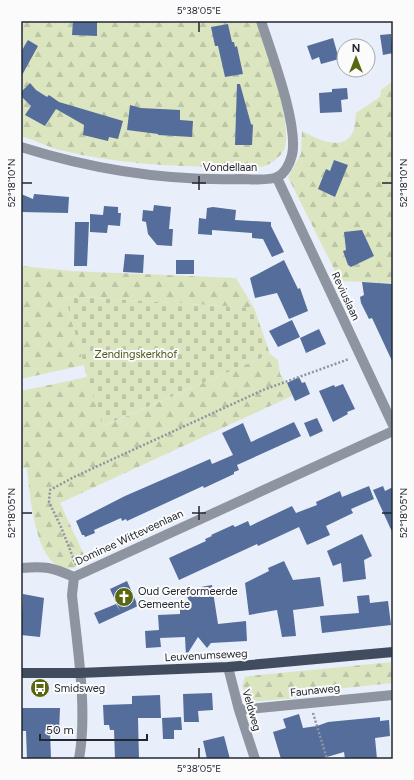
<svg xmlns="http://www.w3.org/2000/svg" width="414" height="780" font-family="Figtree,sans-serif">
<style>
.forest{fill:url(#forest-firs)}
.cemetery{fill:url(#cemetery-stones)}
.building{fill:#556d9b}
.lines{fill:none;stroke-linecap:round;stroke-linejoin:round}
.path{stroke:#8f94a0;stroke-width:2.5;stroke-dasharray:2 2;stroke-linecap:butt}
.minor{stroke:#8e94a0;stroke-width:10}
.major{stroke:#424c5f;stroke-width:10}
.ticks{fill:none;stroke:#222732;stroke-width:1.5}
.labels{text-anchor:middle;stroke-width:4;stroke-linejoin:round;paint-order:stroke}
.street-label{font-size:11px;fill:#222732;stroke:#fbfbfb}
.park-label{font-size:11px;fill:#4c581b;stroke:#fbfbfb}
.poi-label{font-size:11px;fill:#222732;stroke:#fbfbfb;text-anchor:start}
.neatline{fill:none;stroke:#222732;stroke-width:1.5}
.ticks-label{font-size:10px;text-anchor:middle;fill:#222732}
</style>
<defs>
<pattern id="forest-firs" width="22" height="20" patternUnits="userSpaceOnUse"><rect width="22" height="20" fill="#dbe6c1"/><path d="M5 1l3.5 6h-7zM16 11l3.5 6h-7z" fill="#bcc5a6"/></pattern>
<pattern id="cemetery-stones" width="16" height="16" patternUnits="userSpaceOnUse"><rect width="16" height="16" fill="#dbe6c1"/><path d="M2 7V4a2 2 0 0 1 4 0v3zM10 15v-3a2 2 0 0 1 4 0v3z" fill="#bcc5a6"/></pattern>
</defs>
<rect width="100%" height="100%" fill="#e8eefa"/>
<path class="forest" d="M21 21H257C266 51 292 118 285 147 282 157 269 166 260 167 246 169 231 167 217 167 167 166 113 163 64 151 49 148 36 140 21 136Z
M393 81V283L340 281 288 177 301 154 302 131C317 139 346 154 354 129 355 124 355 118 356 113L380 97 381 90Z
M21 266 72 271 236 278 254 308 65 296 84 365 21 379Z
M270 354 278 360 280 374 294 395 60 503 87 561C82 563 77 567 73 568 34 576 30 491 27 468H21V391L87 377 104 426Z
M393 662V683L306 692 296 698 247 702 242 686 245 677 250 676Z"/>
<path class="cemetery" d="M65 296 254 308 270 354 103 426 87 377Z"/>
<path class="building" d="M73 21H97V36L72 35Z
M228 24 232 42H234L235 47 237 46 243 74 225 77 218 46H215L211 27Z
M391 34 393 53 383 55 380 35Z
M333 38 339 59 321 64 319 57 312 60 307 46Z
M28 40 38 46 21 77V52Z
M30 83 36 90 47 97 49 95 59 102 123 121 118 139 109 137 108 141 83 135 84 125 56 109 45 126 25 115 31 106 21 96V92Z
M237 84H240L251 124 253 125 252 145H235Z
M347 88 348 99 341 100 342 112 320 113 319 93 332 92V89Z
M130 105 141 108 180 110V120L193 121 192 137 158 135V134L127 130Z
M334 160 348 165 335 197 318 189 326 169 330 171Z
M21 194 33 199 34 194 69 197 68 213 21 212Z
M154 205 171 207 169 229H173L172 246 157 245 148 234 146 222 142 221 143 210 153 211Z
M104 206 118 207V213H121L120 226 108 225 107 233 90 232V214L103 215Z
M213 207 236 210 235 220 271 222V226L284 252 272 257 263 239 252 238V233L212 230V235L198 234 199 218 206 219 207 208Z
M75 222H89L87 266H74Z
M362 230 374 256 351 267 348 265 343 251 346 250 344 232Z
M125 254 144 255 143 273 123 272Z
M176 260H194V274H176Z
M284 260 298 289 300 288 308 311 289 319 277 293 255 298 250 278Z
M362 282 393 284V363L372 318 369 319 361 303 360 297 364 295Z
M292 320 300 337 278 347 269 331Z
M319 329 326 344 306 353 300 338Z
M299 377 302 383 305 382 310 394 295 401 287 383Z
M343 384 355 409 347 412 348 414 333 422 319 391 334 385 335 387Z
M317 418 323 431 310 437 304 423Z
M294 422 301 436 237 465 239 470 234 472V474L204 488 203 486 127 521 126 519 122 521 121 518 94 530 95 533 85 537 84 535H82L76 521 125 496 210 459 212 464 233 455 222 433 243 423 251 442Z
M369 486 374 499 351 509 353 513 326 526 330 535 307 545 299 527 258 546 257 544 179 580 169 558 206 541 205 539 212 536 211 535 233 525 235 527 248 521 250 526 292 506 296 513 317 505 316 502 340 491 342 497Z
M383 486 385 491 393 487V534L373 490Z
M362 534 372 556 364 560 366 579 343 582 341 563 333 566 327 551Z
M284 561 293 580 320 577 324 606 293 610 296 636 282 637 277 610 249 615 245 583 269 571 268 568Z
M127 581 138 606 99 624 94 613 116 604 120 611 110 589Z
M212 585 218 624 246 621 247 641 211 643 207 648 198 637 186 656 185 637 160 638 161 647 146 648 145 631 159 630 158 615 180 614V606L190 603 184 590Z
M23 594 44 598 40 637 21 635Z
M369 595 370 603 388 601 391 625 322 633 320 616 359 613 357 596Z
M212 693 213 710 198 711 199 722H184L183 694Z
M160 695 161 718H138L139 759H115L114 730H110L109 725H104L103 705 132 704V696Z
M21 708H60L59 732H50L51 758 27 759 26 731H21Z
M299 714 303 728 317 726 328 722 380 717V721L389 720 390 736 375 738 377 759H345L344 752 320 759H281L273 732 286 728 283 719Z
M181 717 182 730H174V739H163L162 718Z
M224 736 230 759H207L203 741Z"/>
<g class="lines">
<path class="path" d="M76 565 61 527 49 502 50 490 74 477 263 390 349 359
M313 713 327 759"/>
<path class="minor" d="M21 147C94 170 165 181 241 179 250 179 270 181 277 177 285 174 290 163 292 155 299 126 271 52 261 21
M277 178 393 425
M21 568C46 566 51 567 74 577
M228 667 239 710 255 759
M239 710 393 695
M79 759C88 709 77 646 72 595L74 577 393 431"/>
<path class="major" d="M21 673H79L228 667 393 652"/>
</g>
<path class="ticks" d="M199 22V32M199 176V190M22 183H32M192 183H206M382 183H392M199 506V520M22 513H32M192 513H206M382 513H392M199 748V758"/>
<defs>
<symbol id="church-disc" viewBox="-11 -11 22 22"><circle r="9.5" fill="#586710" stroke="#fbfbfb"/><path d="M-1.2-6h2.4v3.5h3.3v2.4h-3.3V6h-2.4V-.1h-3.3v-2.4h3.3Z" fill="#fff"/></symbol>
<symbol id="bus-disc" viewBox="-11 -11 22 22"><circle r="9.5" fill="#586710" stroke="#fbfbfb"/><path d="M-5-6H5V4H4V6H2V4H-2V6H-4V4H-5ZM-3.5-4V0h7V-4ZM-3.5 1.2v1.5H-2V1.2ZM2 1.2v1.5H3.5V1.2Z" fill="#fff"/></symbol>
</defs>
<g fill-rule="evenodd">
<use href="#church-disc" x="113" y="586" width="22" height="22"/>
<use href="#bus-disc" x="29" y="677" width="22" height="22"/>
</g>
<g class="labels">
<g class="street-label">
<text x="230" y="171">Vondellaan</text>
<text transform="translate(346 296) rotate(65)" y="4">Reviuslaan</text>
<text transform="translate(129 537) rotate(-25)" y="4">Dominee Witteveenlaan</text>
<text transform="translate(206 655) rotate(-3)" y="4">Leuvenumseweg</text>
<text transform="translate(315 690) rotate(-6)" y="4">Faunaweg</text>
<text transform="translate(252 710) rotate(74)" y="4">Veldweg</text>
</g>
<g class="park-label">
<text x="136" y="358">Zendingskerkhof</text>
</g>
<g class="poi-label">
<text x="138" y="595">Oud Gereformeerde<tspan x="138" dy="13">Gemeente</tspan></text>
<text x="54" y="692">Smidsweg</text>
</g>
</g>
<rect width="414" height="780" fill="none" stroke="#fbfbfb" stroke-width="44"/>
<g transform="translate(356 58)"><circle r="19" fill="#fbfbfb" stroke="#a4a6ab"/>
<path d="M0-3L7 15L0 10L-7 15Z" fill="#586710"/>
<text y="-6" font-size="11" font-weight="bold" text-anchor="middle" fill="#222732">N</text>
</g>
<path d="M40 734v6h107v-6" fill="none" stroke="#222732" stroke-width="2"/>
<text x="46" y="734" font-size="12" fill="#222732" stroke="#fbfbfb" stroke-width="3" paint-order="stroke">50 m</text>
<rect x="22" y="22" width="370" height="736" class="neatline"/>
<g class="ticks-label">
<text x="199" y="14">5°38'05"E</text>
<text transform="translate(11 183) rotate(-90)" y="4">52°18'10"N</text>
<text transform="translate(403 183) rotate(-90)" y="4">52°18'10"N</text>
<text transform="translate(11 513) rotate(-90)" y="4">52°18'05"N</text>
<text transform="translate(403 513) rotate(-90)" y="4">52°18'05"N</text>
<text x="199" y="772">5°38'05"E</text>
</g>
</svg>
